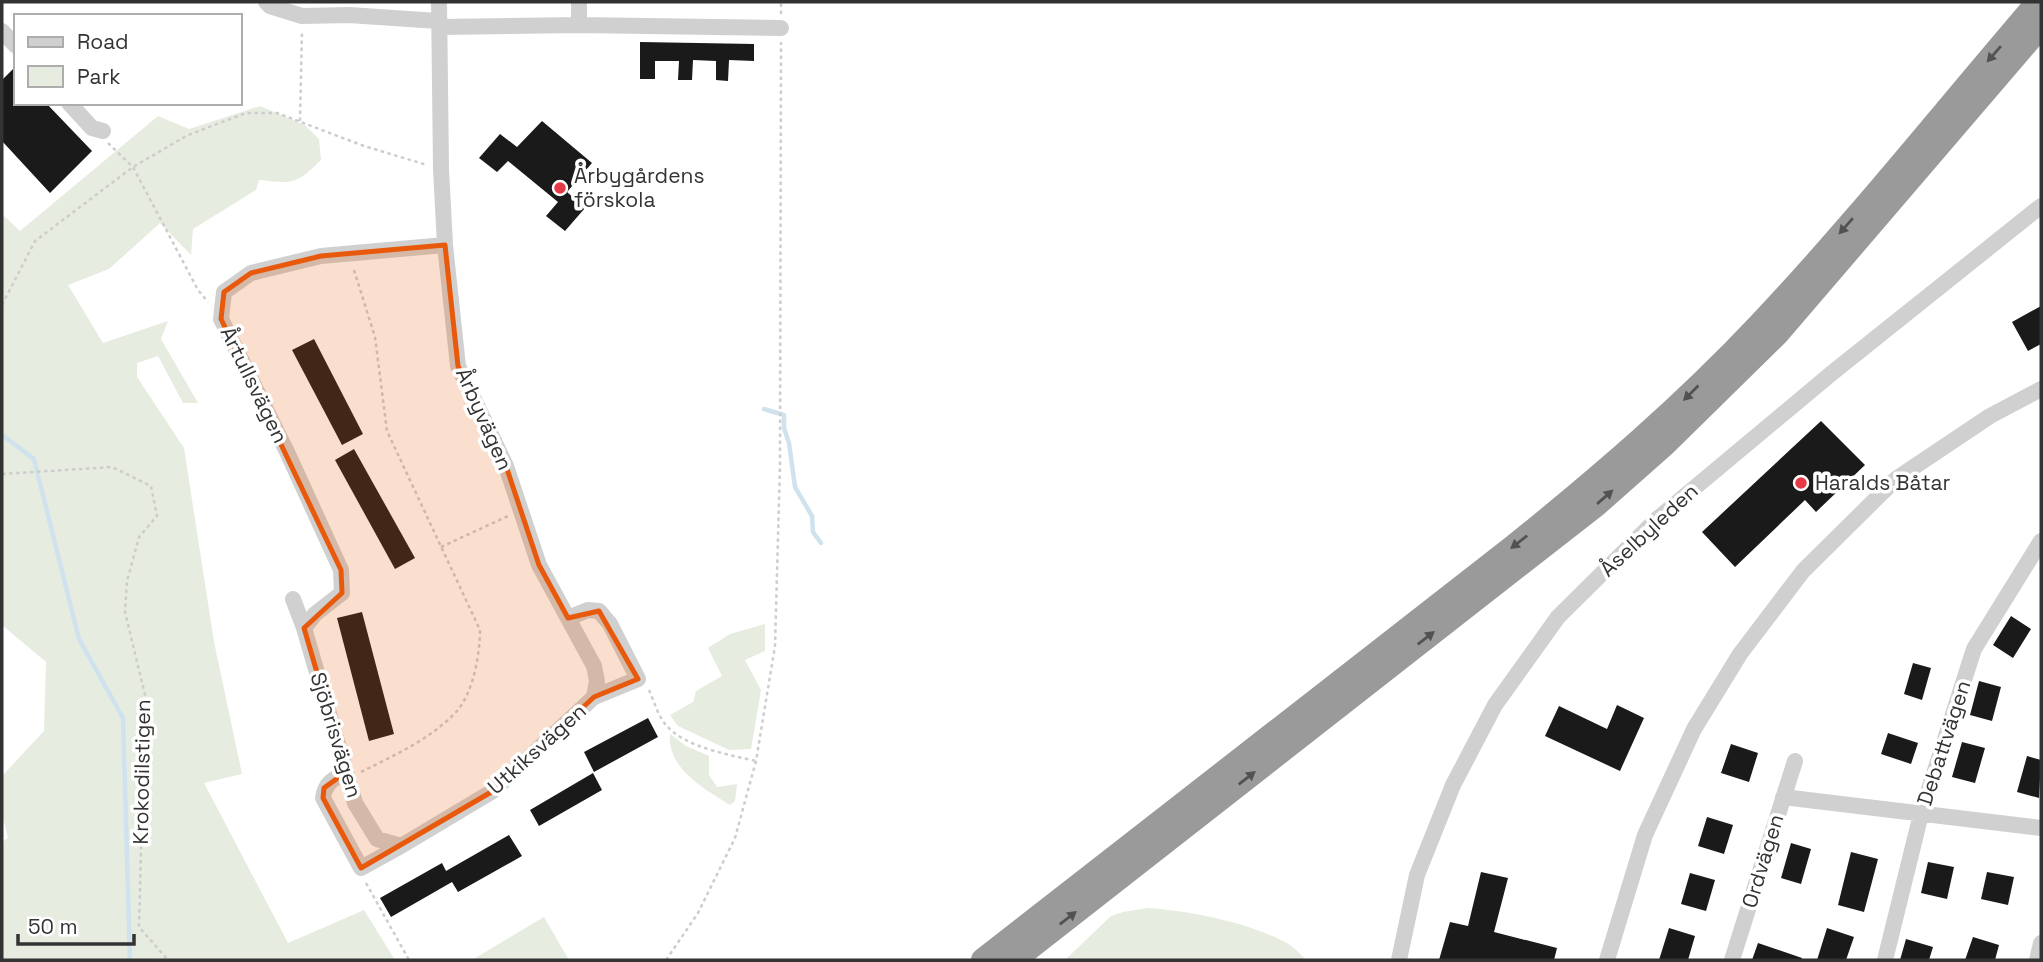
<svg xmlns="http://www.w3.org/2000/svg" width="2043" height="962" font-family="'Space Grotesk',sans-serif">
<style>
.green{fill:#e6ecdf}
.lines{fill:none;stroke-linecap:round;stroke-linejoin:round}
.stream{stroke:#cfe2ee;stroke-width:4.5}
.building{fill:#1a1a1a}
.path{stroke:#cdcdcd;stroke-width:2.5;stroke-dasharray:3.5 3.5;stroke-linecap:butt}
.minor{stroke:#d0d0d0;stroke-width:16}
.highway{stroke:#9a9a9a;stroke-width:24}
.oneway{fill:#525252}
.marked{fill:#e8590c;fill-opacity:0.2;stroke:#e8590c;stroke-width:5;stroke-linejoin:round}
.poi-dot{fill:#e63946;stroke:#fff;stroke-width:2.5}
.labels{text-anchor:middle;stroke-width:7;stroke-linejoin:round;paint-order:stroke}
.poi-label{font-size:21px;fill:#333;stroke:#fff;text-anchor:start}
.street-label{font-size:21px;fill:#333;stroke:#fff}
</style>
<rect width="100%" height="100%" fill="#fff"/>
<path class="green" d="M260 106 305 125 319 139 321 160C297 184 293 184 259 180L256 190 193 229 191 255 160 223 109 269 68 285 103 343 168 321 161 339 198 403H183L158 356 137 363V377L184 448 214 642 242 774 204 783 288 943 364 910 395 960H2V842L8 838 2 813V776L44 731 46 662 2 625V214L20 231 158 116 189 129Z
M765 624V651L745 660 761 690 751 749 729 750 678 726 670 715 693 702 696 691 722 676 708 648 730 634Z
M670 734 686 746 709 756V775L717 787 737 784 735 801 730 805C705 789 667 769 670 734Z
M1148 908C1192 911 1252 923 1290 945 1296 949 1301 955 1306 960H1065L1111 916 1123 912Z
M544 917 569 960H472Z"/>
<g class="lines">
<path class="stream" d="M764 409 784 415V428L789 443 795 487 812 516 813 532 821 543
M2 435 34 459 79 639 123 718 130 960"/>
</g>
<path class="building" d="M640 42 754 44V61L729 60 728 81 716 80V61L693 60 692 80H678L679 61H655V79H640Z
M16 66V103H46L92 151 50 193 2 141V80Z
M542 121 592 163 567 192 585 208 565 231 546 216 558 202 508 161 497 172 479 158 500 134 517 147Z
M2041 306V344L2028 351 2012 322Z
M314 339 363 434 342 445 292 350Z
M1821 421 1865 465 1816 512 1805 500 1735 567 1702 532Z
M354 449 415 558 395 569 335 460Z
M362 612 394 734 369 741 337 618Z
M2011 616 2031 629 2013 658 1993 645Z
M1913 663 1931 668 1922 700 1904 694Z
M1979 681 2001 687 1992 721 1970 715Z
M1617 705 1644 718 1620 771 1545 736 1559 706 1607 729Z
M648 718 658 737 594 772 584 752Z
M1888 733 1918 743 1911 764 1881 754Z
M1962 742 1985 748 1975 783 1952 777Z
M1731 744 1758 753 1749 782 1721 773Z
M2027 756 2041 760 2039 798 2017 792Z
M593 773 602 790 539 826 530 810Z
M1707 817 1733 825 1724 854 1698 846Z
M509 835 522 856 458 892 452 882 391 917 380 898 442 863 446 871Z
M1791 843 1811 849 1801 884 1781 878Z
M1851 852 1878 859 1864 912 1838 905Z
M1928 862 1954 867 1947 899 1921 893Z
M1481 872 1508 878 1494 932 1557 948 1554 960H1439L1450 922 1468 926Z
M1987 872 2014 877 2008 905 1981 899Z
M1690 873 1715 880 1706 911 1681 904Z
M1669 928 1695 936 1688 960H1659Z
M1827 928 1854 937 1846 960H1817Z
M1973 937 1999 945 1995 960H1965Z
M1906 939 1933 947 1929 960H1900Z
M1758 943 1802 958V960H1752Z"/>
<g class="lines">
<path class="path" d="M781 14V2
M300 121 302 30
M108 143 133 167 198 290 208 302
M354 270 375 337 387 431 480 630C480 654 473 694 456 712 431 739 393 756 361 772
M2 305 35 241 133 167 188 135 246 113H277L364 146 427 165
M2 474 112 467 151 486 157 516 139 537 127 581 125 612 145 695 139 927 168 960
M441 547 508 516
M649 690C654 701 658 716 666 725 684 747 730 755 756 761
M366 883 409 960
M666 960 698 913 735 838 756 761 775 646 780 466 781 42"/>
<path class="minor" d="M266 2 270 6 302 16 349 15 438 21
M439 2 441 169 445 245 458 366 506 466 539 565 594 666 597 681 594 697 493 791 401 846 377 839 355 803 304 628 315 614 342 593 341 570 288 454 221 319 224 292 251 273 321 256 445 245
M579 2V25
M439 27 579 25 781 28
M2 31 16 46
M69 103 92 128 103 131
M293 599 304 628
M568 618 588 610 599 611 610 624 638 679 594 697
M346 772C333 779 325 783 323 798L361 868 401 846
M1783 797 2041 828
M1399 960 1417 875 1453 785 1495 705 1558 617 1656 520 1832 373 2041 206
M1607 960 1645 835 1694 729 1740 654 1803 571 1896 479 1990 416 2041 389
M1732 960 1795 761
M1885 960 1921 814 1974 649 2041 541
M2037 960 2041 943"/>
<path class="highway" d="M983 960 1513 547C1600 477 1684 405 1761 323 1858 220 1946 109 2038 2
M1014 960 1519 565 1596 505 1665 444 1777 334 2041 26"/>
</g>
<defs><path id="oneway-solid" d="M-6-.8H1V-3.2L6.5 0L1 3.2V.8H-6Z" transform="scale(1.75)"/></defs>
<g class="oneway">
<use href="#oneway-solid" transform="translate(1994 54) rotate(131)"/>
<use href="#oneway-solid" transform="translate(1846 226) rotate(131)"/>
<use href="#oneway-solid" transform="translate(1691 393) rotate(135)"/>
<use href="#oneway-solid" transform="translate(1605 497) rotate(-41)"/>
<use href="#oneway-solid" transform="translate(1519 542) rotate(142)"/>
<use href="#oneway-solid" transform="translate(1426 638) rotate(-38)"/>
<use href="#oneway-solid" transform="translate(1247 778) rotate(-38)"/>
<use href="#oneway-solid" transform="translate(1068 918) rotate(-38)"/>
</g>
<path class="marked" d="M445 245 458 366 506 466 539 565 568 618 599 611 638 679 594 697 493 791 361 868 323 798 324 788 346 772 304 628 342 593 341 570 221 319 224 292 251 273 321 256Z"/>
<g class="poi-dot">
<circle cx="560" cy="188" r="7"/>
<circle cx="1801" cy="483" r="7"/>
</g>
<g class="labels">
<g class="poi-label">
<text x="574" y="183">Årbygårdens<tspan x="574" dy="24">förskola</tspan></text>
<text x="1815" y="490">Haralds Båtar</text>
</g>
<g class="street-label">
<text transform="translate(254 385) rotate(64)" y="7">Årtullsvägen</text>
<text transform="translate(484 419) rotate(66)" y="7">Årbyvägen</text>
<text transform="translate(1649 530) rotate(-43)" y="7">Åselbyleden</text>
<text transform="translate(336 735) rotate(73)" y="7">Sjöbrisvägen</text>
<text transform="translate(1944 743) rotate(-72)" y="7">Debattvägen</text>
<text transform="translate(537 749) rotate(-42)" y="7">Utkiksvägen</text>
<text transform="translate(142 772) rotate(-89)" y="7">Krokodilstigen</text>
<text transform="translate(1763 861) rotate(-73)" y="7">Ordvägen</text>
</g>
</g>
<rect width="2043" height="962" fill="none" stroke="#333333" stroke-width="7"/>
<rect x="14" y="14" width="228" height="91" fill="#ffffff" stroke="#adadad" stroke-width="2"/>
<rect x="28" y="37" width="35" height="10" fill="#d0d0d0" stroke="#adadad" stroke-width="2"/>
<text x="77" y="49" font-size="21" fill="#333333">Road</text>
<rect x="28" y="66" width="35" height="21" fill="#e6ecdf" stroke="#adadad" stroke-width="2"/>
<text x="77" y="84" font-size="21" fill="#333333">Park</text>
<path d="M18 934v10h116v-10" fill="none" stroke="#333333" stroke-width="3.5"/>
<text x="28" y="934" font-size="21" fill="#333333" stroke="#ffffff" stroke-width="5" paint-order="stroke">50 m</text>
</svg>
